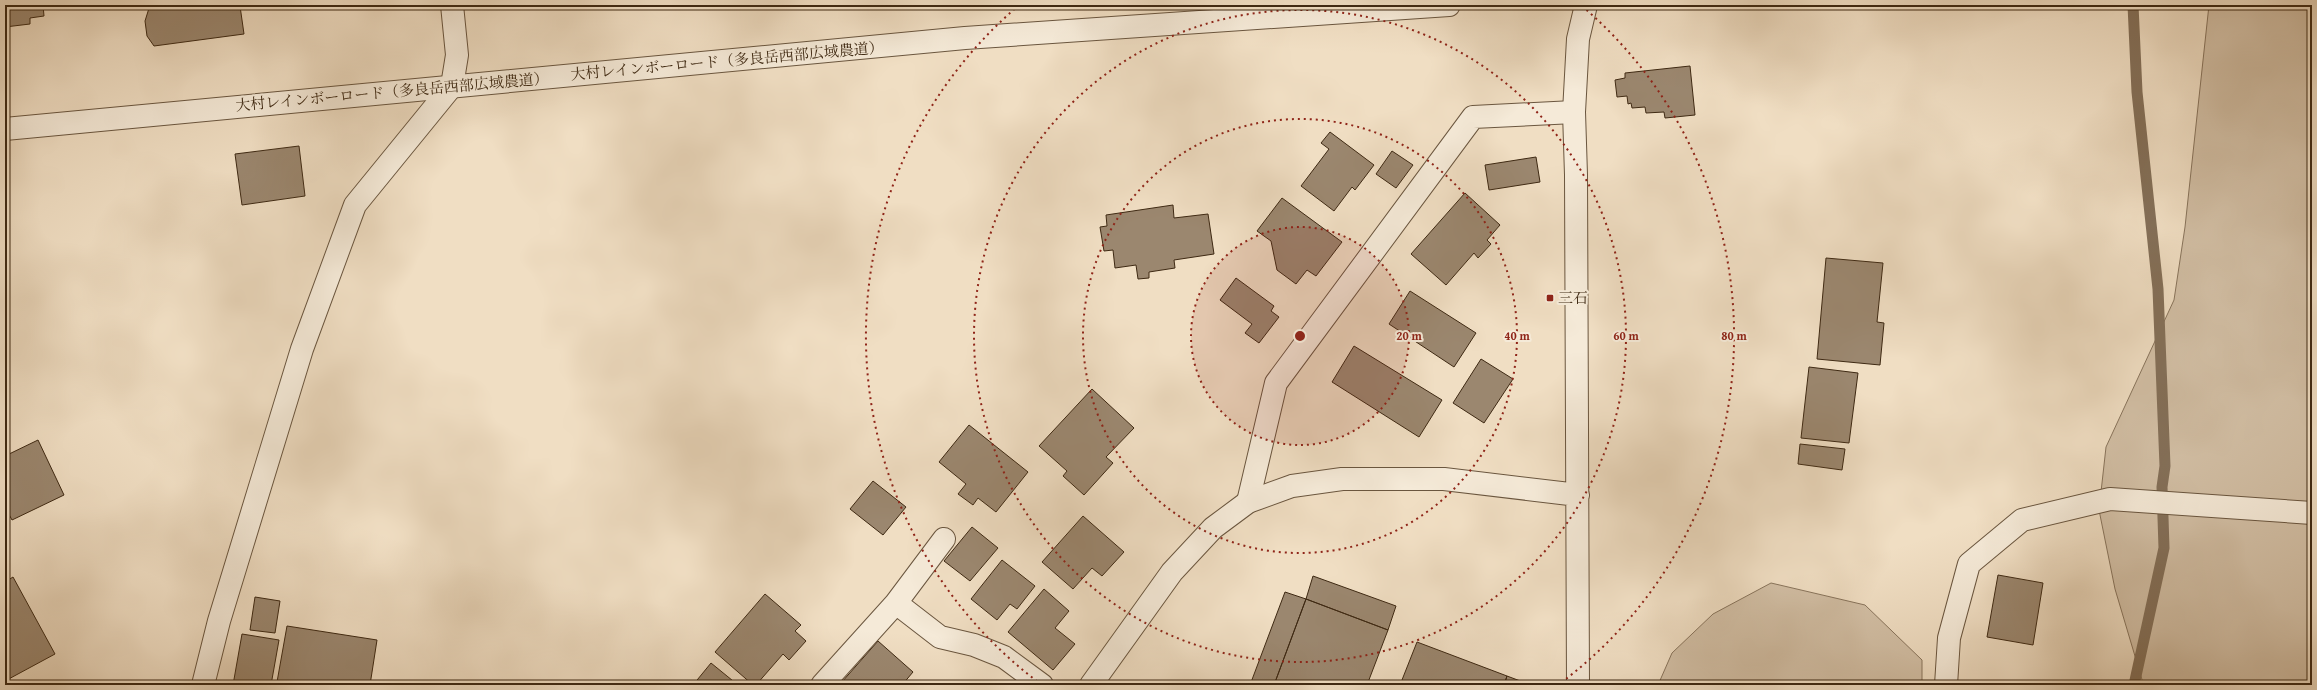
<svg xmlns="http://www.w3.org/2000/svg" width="2317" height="690" font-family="'Gentium Book Plus','Noto Serif JP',serif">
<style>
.green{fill:#d2bfa5;stroke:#88745c}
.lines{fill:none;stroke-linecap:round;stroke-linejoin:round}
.stream{stroke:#847059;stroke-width:11}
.building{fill:#9b876f;stroke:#3e2913}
.minor-casing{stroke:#6a563f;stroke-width:24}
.tertiary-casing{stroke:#6a563f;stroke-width:24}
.minor{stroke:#f5ead8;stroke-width:22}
.tertiary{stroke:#f5ead8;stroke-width:22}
.ring{fill:none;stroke:#8f2418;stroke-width:2;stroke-dasharray:2 4}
.poi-dot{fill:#8f2418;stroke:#f5ead8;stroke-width:1.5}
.labels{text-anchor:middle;stroke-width:4;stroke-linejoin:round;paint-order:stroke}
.street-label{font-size:15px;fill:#3e2913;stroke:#f5ead8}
.poi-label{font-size:15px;fill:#3e2913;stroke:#f5ead8;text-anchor:start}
.centre{fill:#8f2418;stroke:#f5ead8;stroke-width:2}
.ring-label{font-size:12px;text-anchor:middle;font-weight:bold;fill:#8f2418;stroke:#f5ead8;stroke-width:4;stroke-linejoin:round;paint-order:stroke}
</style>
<rect width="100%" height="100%" fill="#f0dec3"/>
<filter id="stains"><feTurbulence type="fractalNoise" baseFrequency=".005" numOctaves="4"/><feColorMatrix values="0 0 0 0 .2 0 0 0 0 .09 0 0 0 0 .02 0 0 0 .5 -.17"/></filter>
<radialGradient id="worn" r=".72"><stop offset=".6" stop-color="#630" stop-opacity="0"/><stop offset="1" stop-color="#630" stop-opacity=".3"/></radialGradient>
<path class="green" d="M2209 5H2312V685L2143 683 2115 589 2099 510 2106 447 2174 300 2185 227Z
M1771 583 1865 605 1922 660V685H1658L1672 653 1713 614Z"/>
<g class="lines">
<path class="stream" d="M2133 5 2137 92 2158 289 2165 466 2162 487 2164 548 2134 685"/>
</g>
<path class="building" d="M5 5H43L44 16 30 18V24L5 27Z
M150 5 240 6 244 34 154 46 147 36 145 21Z
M1690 66 1695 115 1665 118 1664 112 1646 113 1645 107 1632 108 1631 103 1628 104 1627 96 1617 97 1615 80 1625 78V73Z
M1330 132 1374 165 1355 190 1352 187 1334 211 1301 186 1329 149 1321 143Z
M299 146 305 196 242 205 235 154Z
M1392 151 1413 165 1396 188 1376 174Z
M1536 157 1540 182 1489 190 1485 165Z
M1465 193 1500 225 1487 240 1491 244 1478 258 1474 253 1446 285 1411 254Z
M1282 198 1342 242 1316 276 1307 270 1296 284 1277 270 1271 241 1257 231Z
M1173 205 1174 218 1208 214 1214 254 1174 260 1175 268 1149 272V278L1138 279 1136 265 1115 268 1113 250 1104 251 1100 227 1107 226 1106 215Z
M1826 258 1883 263 1877 322 1884 323 1880 365 1817 359Z
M1236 278 1274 306 1271 311 1279 317 1259 343 1245 333 1252 324 1220 300Z
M1410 291 1476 333 1454 367 1389 324Z
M1354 346 1442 400 1419 437 1332 382Z
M1481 359 1513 379 1484 423 1453 403Z
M1809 367 1858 373 1849 443 1801 438Z
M1092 389 1134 428 1106 457 1113 463 1084 495 1063 476 1067 471 1039 446Z
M969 425 1028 472 996 512 978 498 973 505 958 494 966 484 939 462Z
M38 440 64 495 12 520 5 507V456Z
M1800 444 1845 449 1842 470 1798 464Z
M873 481 906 507 883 535 850 509Z
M1083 516 1124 552 1102 576 1092 568 1073 589 1042 562Z
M972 527 998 548 970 581 944 561Z
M1002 560 1035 586 1017 609 1010 604 997 620 971 599Z
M1998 575 2043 583 2033 645 1987 637Z
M1313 576 1396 606 1388 630 1306 599Z
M13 577 55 654 5 681V582Z
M1044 589 1069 611 1055 628 1075 644 1053 670 1008 632Z
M1285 592 1306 599 1274 685H1250Z
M765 594 801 625 795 631 806 641 789 660 783 654 756 685H753L715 652Z
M255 597 280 601 275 633 250 630Z
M1306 599 1388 630 1367 685H1274Z
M287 626 377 640 370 685H295L277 682Z
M242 634 279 640 271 685H233Z
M878 641 913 672 902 685H843L841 683Z
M1417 642 1507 676 1504 685H1400Z
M711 663 738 685H693Z
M1507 676 1523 682 1522 685H1504Z"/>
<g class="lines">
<defs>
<path id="minor" d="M1248 502 1276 383 1473 117 1574 112
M944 539 896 603 940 637 974 645 1004 657 1042 685
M203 685 219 621 302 349 355 205 452 86 457 55 452 5
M822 685 896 603
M1946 685 1949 638 1969 564 2022 520 2110 499 2312 513"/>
<path id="tertiary" d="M5 129 965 38 1449 5
M1091 685 1172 572 1213 528 1248 502 1292 486 1342 479H1444L1578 495
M1578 685 1576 175 1574 112 1578 39 1586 5"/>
</defs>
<use href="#minor" class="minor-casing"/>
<use href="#tertiary" class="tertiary-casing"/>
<use href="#minor" class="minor"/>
<use href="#tertiary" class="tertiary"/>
</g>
<circle cx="1300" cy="336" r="109" fill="#8f2418" fill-opacity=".12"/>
<g class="ring">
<circle cx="1300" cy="336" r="109"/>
<circle cx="1300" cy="336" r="217"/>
<circle cx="1300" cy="336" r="326"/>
<path d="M1042 685A434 434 0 0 1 1018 6M1582 6A434 434 0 0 1 1558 685"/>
</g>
<rect class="poi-dot" x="1546" y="294" width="8" height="8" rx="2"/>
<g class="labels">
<g class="street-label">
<text transform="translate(727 61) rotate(-5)" y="5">大村レインボーロード（多良岳西部広域農道）</text>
<text transform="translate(392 92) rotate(-5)" y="5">大村レインボーロード（多良岳西部広域農道）</text>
</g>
<g class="poi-label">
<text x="1558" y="303">三石</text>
</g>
</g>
<circle cx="1300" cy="336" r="6" class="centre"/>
<g class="ring-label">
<text x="1409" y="340">20 m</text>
<text x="1517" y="340">40 m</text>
<text x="1626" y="340">60 m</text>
<text x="1734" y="340">80 m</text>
</g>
<rect width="2317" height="690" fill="none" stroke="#f0dec3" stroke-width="20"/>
<rect x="6" y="6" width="2305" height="678" fill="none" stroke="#3e2913" stroke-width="2"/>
<rect x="10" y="10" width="2297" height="670" fill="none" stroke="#3e2913"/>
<rect width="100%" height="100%" filter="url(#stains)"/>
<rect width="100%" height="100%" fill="url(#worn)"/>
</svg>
